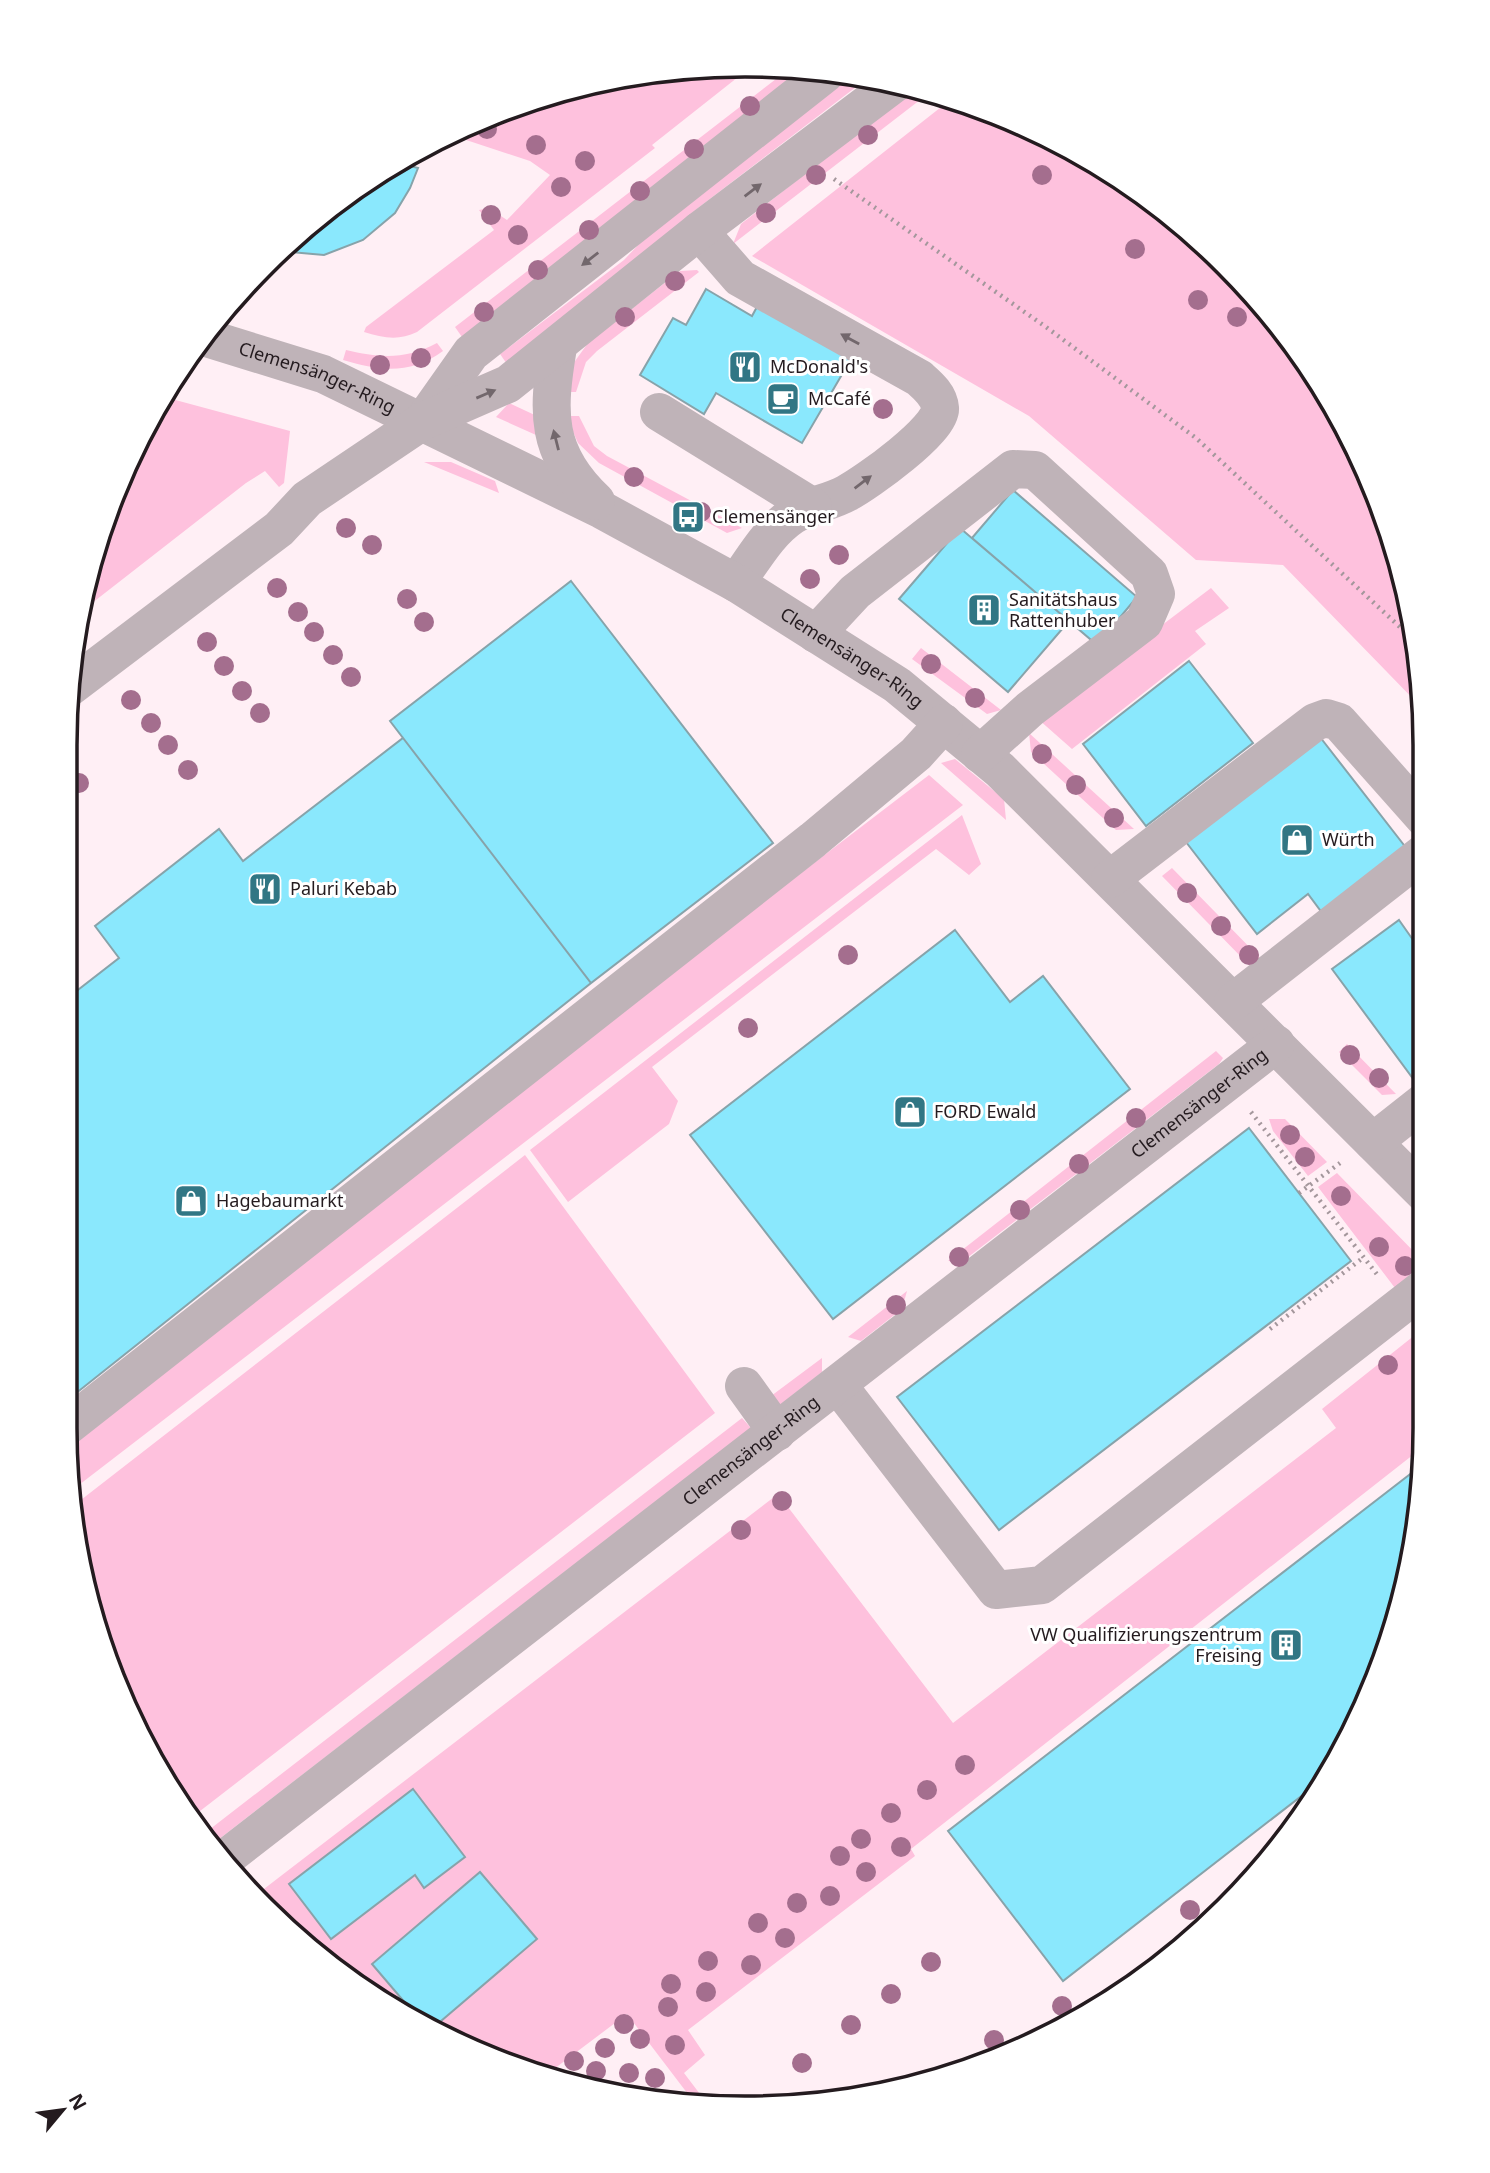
<svg xmlns="http://www.w3.org/2000/svg" width="1490" height="2173" font-family="'Noto Sans',sans-serif">
<style>
.green{fill:#fec1dd}
.building{fill:#8ae8fd;stroke:#87a3aa;stroke-width:2}
.lines{fill:none;stroke-linecap:round;stroke-linejoin:round}
.path{stroke:#a4979c;stroke-width:4.5;stroke-dasharray:2 5;stroke-linecap:butt}
.minor{stroke:#bfb3b8;stroke-width:38}
.tree{fill:#a46e8e}
.oneway{fill:#72676c}
.labels{text-anchor:middle;stroke-width:6;stroke-linejoin:round;paint-order:stroke}
.poi-label{font-size:18px;fill:#241b1f;stroke:#fff;text-anchor:start}
.street-label{font-size:18px;fill:#241b1f;stroke:#fff}
.rim{fill:none;stroke:#241b1f;stroke-width:3.5}
</style>
<rect width="100%" height="100%" fill="#ffeff5"/>
<path class="green" d="M745 65 752 66 652 145 655 148 417 332C399 341 383 338 364 332L366 327 494 230 479 210 489 208 507 220 550 175 530 161 451 135 484 117 612 78Z
M789 69 805 71 462 337 455 327Z
M849 75 869 77 698 208 509 367 500 354 624 260 659 223Z
M914 89 929 93 733 244 741 224Z
M950 100 1005 116 1123 179 1226 264 1310 367 1373 484 1412 612 1422 708 1283 565 1196 560 1029 416 752 256Z
M697 270 699 272 597 351 586 362 576 392H565L570 368 588 343 680 271Z
M437 343 443 351C410 375 380 371 343 360L346 350C380 358 405 360 437 343Z
M168 398 290 431 284 483 279 487 265 471 246 483 78 614 135 444Z
M509 403 539 417 536 435 496 417Z
M566 416H579L594 446 607 456 742 528 727 533 599 463 578 443Z
M424 462H451L495 481 499 493Z
M1211 588 1229 608 1195 631 1206 644 1072 749 1038 719Z
M921 648 1001 710 987 714 912 659Z
M1029 733 1134 829 1116 830 1031 752Z
M955 759 1004 799 1006 820 941 763Z
M929 775 963 805 75 1488 67 1442 445 1145Z
M962 815 981 864 969 875 936 849 652 1067 678 1101 669 1124 568 1202 530 1150Z
M1172 868 1263 961 1250 966 1162 876Z
M1347 1044 1396 1094 1382 1095 1339 1052Z
M1216 1051 1223 1058 1219 1064 963 1261H948Z
M1269 1119H1285L1327 1162 1308 1176 1273 1131Z
M525 1155 715 1413 191 1818 180 1806 101 1646 77 1503Z
M1337 1173 1425 1263 1395 1288 1318 1187Z
M907 1291 902 1309 861 1341 848 1337Z
M1425 1327 1423 1447 911 1849 915 1856 688 2030 705 2055 684 2073 709 2106H697L627 2014 550 2072 485 2057 331 1967 260 1892 778 1494 953 1723 1336 1428 1322 1409Z
M822 1358V1372L775 1409 767 1399Z
M742 1418 751 1428 214 1843 205 1833Z"/>
<path class="building" d="M398 163 418 168 410 188 395 213 363 240 324 255 279 251 367 180Z
M706 289 752 316 758 305 851 359 802 443 716 393 704 414 640 375 673 318 686 325Z
M1013 490 1137 597 1097 645 972 538Z
M960 528 1069 621 1008 692 899 599Z
M571 581 773 843 591 983 390 721Z
M1189 661 1253 743 1146 826 1083 744Z
M1320 737 1407 849 1323 914 1308 894 1257 934 1186 842Z
M403 738 591 983 65 1402V1000L119 958 95 926 219 829 243 861Z
M1399 920 1425 957V1078L1417 1084 1332 969Z
M955 930 1010 1002 1043 976 1130 1089 833 1319 690 1135Z
M1249 1128 1351 1261 999 1530 897 1397Z
M1422 1465 1412 1560 1355 1729 1313 1787 1063 1981 948 1831Z
M413 1789 465 1857 424 1888 415 1875 331 1939 289 1884Z
M480 1872 537 1939 434 2027 418 2018 372 1964Z"/>
<g class="lines">
<path class="path" d="M834 179 1046 327 1196 438 1415 641
M1251 1112 1379 1277
M1299 1193 1340 1163
M1270 1329 1364 1257"/>
<g class="minor">
<path d="M699 231 740 278 919 378C928 386 939 395 940 408 942 429 866 483 847 493 829 503 808 505 792 516 768 532 753 560 736 583"/>
<path id="s1" d="M210 339 323 374 602 510 736 583 897 685 1000 770 1425 1194"/>
<path d="M558 347C547 412 545 453 596 501"/>
<path d="M659 412 813 507"/>
<path d="M423 421 471 353 826 73"/>
<path d="M816 634 855 592 1013 469 1035 470 1149 574 1156 594 1144 622 1030 709 980 754"/>
<path d="M70 687 279 529 307 499 423 421 508 384 699 231 895 83"/>
<path d="M1110 879 1315 722 1326 718 1339 722 1425 819"/>
<path d="M1233 1002 1425 852"/>
<path d="M1373 1142 1425 1101"/>
<path d="M838 1385 996 1590 1042 1585 1425 1287"/>
<path d="M744 1386 777 1432"/>
<path d="M65 1428 813 840 916 754 944 723"/>
<path id="s2" d="M227 1857 1276 1044"/>
</g>
</g>
<g class="tree">
<circle cx="750" cy="106" r="10"/>
<circle cx="487" cy="129" r="10"/>
<circle cx="868" cy="135" r="10"/>
<circle cx="536" cy="145" r="10"/>
<circle cx="694" cy="149" r="10"/>
<circle cx="585" cy="161" r="10"/>
<circle cx="816" cy="175" r="10"/>
<circle cx="1042" cy="175" r="10"/>
<circle cx="561" cy="187" r="10"/>
<circle cx="640" cy="191" r="10"/>
<circle cx="766" cy="213" r="10"/>
<circle cx="491" cy="215" r="10"/>
<circle cx="589" cy="230" r="10"/>
<circle cx="518" cy="235" r="10"/>
<circle cx="1135" cy="249" r="10"/>
<circle cx="538" cy="270" r="10"/>
<circle cx="675" cy="281" r="10"/>
<circle cx="1198" cy="300" r="10"/>
<circle cx="484" cy="312" r="10"/>
<circle cx="625" cy="317" r="10"/>
<circle cx="1237" cy="317" r="10"/>
<circle cx="421" cy="358" r="10"/>
<circle cx="380" cy="365" r="10"/>
<circle cx="883" cy="409" r="10"/>
<circle cx="634" cy="477" r="10"/>
<circle cx="701" cy="512" r="10"/>
<circle cx="346" cy="528" r="10"/>
<circle cx="372" cy="545" r="10"/>
<circle cx="839" cy="555" r="10"/>
<circle cx="810" cy="579" r="10"/>
<circle cx="277" cy="588" r="10"/>
<circle cx="407" cy="599" r="10"/>
<circle cx="298" cy="612" r="10"/>
<circle cx="424" cy="622" r="10"/>
<circle cx="314" cy="632" r="10"/>
<circle cx="207" cy="642" r="10"/>
<circle cx="333" cy="655" r="10"/>
<circle cx="931" cy="664" r="10"/>
<circle cx="224" cy="666" r="10"/>
<circle cx="351" cy="677" r="10"/>
<circle cx="242" cy="691" r="10"/>
<circle cx="975" cy="698" r="10"/>
<circle cx="131" cy="700" r="10"/>
<circle cx="260" cy="713" r="10"/>
<circle cx="151" cy="723" r="10"/>
<circle cx="168" cy="745" r="10"/>
<circle cx="1042" cy="754" r="10"/>
<circle cx="188" cy="770" r="10"/>
<circle cx="79" cy="783" r="10"/>
<circle cx="1076" cy="785" r="10"/>
<circle cx="1114" cy="818" r="10"/>
<circle cx="1187" cy="893" r="10"/>
<circle cx="1221" cy="926" r="10"/>
<circle cx="848" cy="955" r="10"/>
<circle cx="1249" cy="955" r="10"/>
<circle cx="748" cy="1028" r="10"/>
<circle cx="1350" cy="1055" r="10"/>
<circle cx="1379" cy="1078" r="10"/>
<circle cx="1136" cy="1118" r="10"/>
<circle cx="1290" cy="1135" r="10"/>
<circle cx="1305" cy="1157" r="10"/>
<circle cx="1079" cy="1164" r="10"/>
<circle cx="1341" cy="1196" r="10"/>
<circle cx="1020" cy="1210" r="10"/>
<circle cx="1379" cy="1247" r="10"/>
<circle cx="959" cy="1257" r="10"/>
<circle cx="1405" cy="1266" r="10"/>
<circle cx="896" cy="1305" r="10"/>
<circle cx="1388" cy="1365" r="10"/>
<circle cx="782" cy="1501" r="10"/>
<circle cx="741" cy="1530" r="10"/>
<circle cx="965" cy="1765" r="10"/>
<circle cx="927" cy="1790" r="10"/>
<circle cx="891" cy="1813" r="10"/>
<circle cx="861" cy="1839" r="10"/>
<circle cx="901" cy="1847" r="10"/>
<circle cx="840" cy="1856" r="10"/>
<circle cx="866" cy="1872" r="10"/>
<circle cx="830" cy="1896" r="10"/>
<circle cx="797" cy="1903" r="10"/>
<circle cx="1190" cy="1910" r="10"/>
<circle cx="758" cy="1923" r="10"/>
<circle cx="785" cy="1938" r="10"/>
<circle cx="708" cy="1961" r="10"/>
<circle cx="931" cy="1962" r="10"/>
<circle cx="751" cy="1965" r="10"/>
<circle cx="671" cy="1984" r="10"/>
<circle cx="706" cy="1992" r="10"/>
<circle cx="891" cy="1994" r="10"/>
<circle cx="1062" cy="2006" r="10"/>
<circle cx="668" cy="2007" r="10"/>
<circle cx="624" cy="2024" r="10"/>
<circle cx="851" cy="2025" r="10"/>
<circle cx="640" cy="2039" r="10"/>
<circle cx="994" cy="2040" r="10"/>
<circle cx="675" cy="2045" r="10"/>
<circle cx="605" cy="2048" r="10"/>
<circle cx="574" cy="2061" r="10"/>
<circle cx="802" cy="2063" r="10"/>
<circle cx="596" cy="2071" r="10"/>
<circle cx="629" cy="2073" r="10"/>
<circle cx="655" cy="2078" r="10"/>
</g>
<defs><path id="oneway-solid" d="M-6-.8H1V-3.2L6.5 0L1 3.2V.8H-6Z" transform="scale(1.75)"/></defs>
<g class="oneway">
<use href="#oneway-solid" transform="translate(753 190) rotate(-37)"/>
<use href="#oneway-solid" transform="translate(590 259) rotate(142)"/>
<use href="#oneway-solid" transform="translate(850 339) rotate(-151)"/>
<use href="#oneway-solid" transform="translate(486 394) rotate(-23)"/>
<use href="#oneway-solid" transform="translate(556 440) rotate(-104)"/>
<use href="#oneway-solid" transform="translate(863 482) rotate(-37)"/>
</g>
<defs>
<symbol id="restaurant-square" viewBox="-11 -11 22 22"><rect x="-9" y="-9" width="18" height="18" rx="4" fill="#317684" stroke="#fff"/><path d="M-5-6h1v4h1v-4h1v4h1v-4h1v5L-1.5 .5V6h-2V.5L-5-1ZM5-6V6H3V1.5H1.5Q1.5-4 5-6Z" fill="#fff"/></symbol>
<symbol id="cafe-square" viewBox="-11 -11 22 22"><rect x="-9" y="-9" width="18" height="18" rx="4" fill="#317684" stroke="#fff"/><path d="M-5.5-4.5H6V0H3Q3 3.5 0 3.5H-2.5Q-5.5 3.5-5.5 0ZM3-3.2v2h1.7v-2ZM-6 4.5H4V6H-6Z" fill="#fff"/></symbol>
<symbol id="bus-square" viewBox="-11 -11 22 22"><rect x="-9" y="-9" width="18" height="18" rx="4" fill="#317684" stroke="#fff"/><path d="M-5-6H5V4H4V6H2V4H-2V6H-4V4H-5ZM-3.5-4V0h7V-4ZM-3.5 1.2v1.5H-2V1.2ZM2 1.2v1.5H3.5V1.2Z" fill="#fff"/></symbol>
<symbol id="building-square" viewBox="-11 -11 22 22"><rect x="-9" y="-9" width="18" height="18" rx="4" fill="#317684" stroke="#fff"/><path d="M-4-6H4V6H1V3H-1V6H-4ZM-2.5-4.3h1.7v1.8h-1.7ZM.8-4.3h1.7v1.8H.8ZM-2.5-1h1.7V.8h-1.7ZM.8-1h1.7V.8H.8Z" fill="#fff"/></symbol>
<symbol id="shop-square" viewBox="-11 -11 22 22"><rect x="-9" y="-9" width="18" height="18" rx="4" fill="#317684" stroke="#fff"/><path d="M-5-2.5h2.3a2.7 3.5 0 0 1 5.4 0H5L5.5 6h-11ZM-1.5-2.5h3a1.5 2.3 0 0 0-3 0Z" fill="#fff"/></symbol>
</defs>
<g fill-rule="evenodd">
<use href="#restaurant-square" x="726" y="348" width="38" height="38"/>
<use href="#cafe-square" x="764" y="380" width="38" height="38"/>
<use href="#bus-square" x="669" y="498" width="38" height="38"/>
<use href="#building-square" x="965" y="591" width="38" height="38"/>
<use href="#shop-square" x="1278" y="821" width="38" height="38"/>
<use href="#restaurant-square" x="246" y="870" width="38" height="38"/>
<use href="#shop-square" x="891" y="1093" width="38" height="38"/>
<use href="#shop-square" x="172" y="1182" width="38" height="38"/>
<use href="#building-square" x="1267" y="1626" width="38" height="38"/>
</g>
<g class="labels">
<g class="poi-label">
<text x="770" y="373">McDonald's</text>
<text x="808" y="405">McCafé</text>
<text x="712" y="523">Clemensänger</text>
<text x="1009" y="606">Sanitätshaus<tspan x="1009" dy="21">Rattenhuber</tspan></text>
<text x="1322" y="846">Würth</text>
<text x="290" y="895">Paluri Kebab</text>
<text x="934" y="1118">FORD Ewald</text>
<text x="216" y="1207">Hagebaumarkt</text>
<text x="1262" y="1641" text-anchor="end">VW Qualifizierungszentrum<tspan x="1262" dy="21">Freising</tspan></text>
</g>
<g class="street-label">
<text dy="6" stroke="none"><textPath href="#s1" startOffset="114">Clemensänger-Ring</textPath></text>
<text dy="6" stroke="none"><textPath href="#s1" startOffset="719">Clemensänger-Ring</textPath></text>
<text dy="6" stroke="none"><textPath href="#s2" startOffset="1230">Clemensänger-Ring</textPath></text>
<text dy="6" stroke="none"><textPath href="#s2" startOffset="663">Clemensänger-Ring</textPath></text>
</g>
</g>
<path d="M0 0H1490V2173H0ZM745 77H745A668 668 0 0 1 1413 745V1428A668 668 0 0 1 745 2096H745A668 668 0 0 1 77 1428V745A668 668 0 0 1 745 77Z" fill="#fff" fill-rule="evenodd"/>
<path class="rim" d="M745 77H745A668 668 0 0 1 1413 745V1428A668 668 0 0 1 745 2096H745A668 668 0 0 1 77 1428V745A668 668 0 0 1 745 77Z"/>
<g transform="translate(63 2110) rotate(61)" stroke="#ffffff" stroke-width="5" paint-order="stroke">
<path d="M0-5L12 26L0 18L-12 26Z" fill="#241b1f"/>
<text y="-10" font-size="19" font-weight="bold" text-anchor="middle" fill="#241b1f">N</text>
</g>
</svg>
